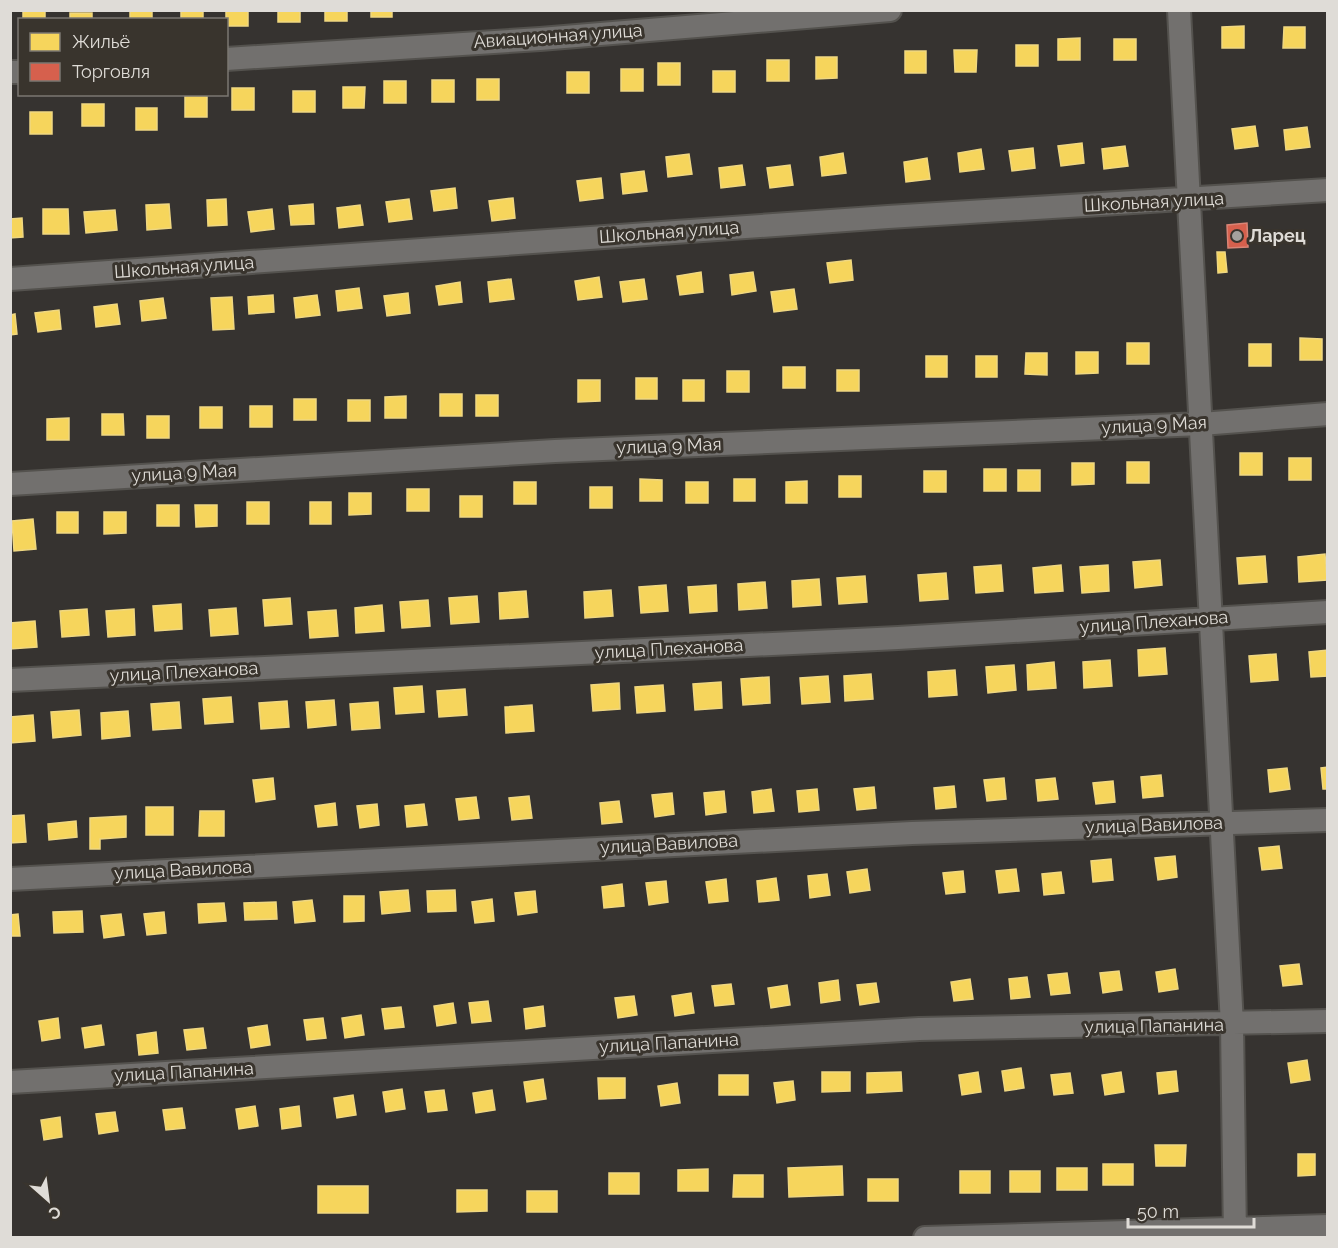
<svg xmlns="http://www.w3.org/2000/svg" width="1338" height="1248" font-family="Raleway,sans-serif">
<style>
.homes{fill:#f6d55c;stroke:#efd781;stroke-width:1.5}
.shops{fill:#d6604d;stroke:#d98576;stroke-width:1.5}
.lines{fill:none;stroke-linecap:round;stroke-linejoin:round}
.minor-casing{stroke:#54524e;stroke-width:26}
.minor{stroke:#72706e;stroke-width:22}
.poi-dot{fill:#a4a19d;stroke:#39342d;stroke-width:2}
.labels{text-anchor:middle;stroke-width:6;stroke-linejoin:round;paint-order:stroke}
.street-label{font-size:18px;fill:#dfdcd7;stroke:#39342d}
.poi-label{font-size:18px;font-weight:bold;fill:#dfdcd7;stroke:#39342d;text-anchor:start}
</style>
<rect width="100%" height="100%" fill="#363330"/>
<path class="homes" d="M23 10H45V20H23Z
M130 10H152V20H130Z
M181 10H203V20H181Z
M226 10H248V26H226Z
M278 10H300V22H278Z
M325 10H347V21H325Z
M371 10H392V17H371Z
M70 13H92V20H70Z
M1244 26V48H1222V27Z
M1284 27H1305V48H1283Z
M1080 38V60H1058V39Z
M1114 39H1136V60H1114Z
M1016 45H1038V66H1016Z
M954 50H977L976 72H955Z
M905 51H926V73H905Z
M816 57H837V78L816 79Z
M767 60H789V81H767Z
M658 63H680V85H658Z
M621 69H643V91H621Z
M713 71H735V92H713Z
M567 72H589V93H567Z
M477 79H499V100H477Z
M432 80H454V102H432Z
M384 81H406V103H384Z
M343 87H365L364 108H343Z
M232 88H254V110H232Z
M293 91H315V112H293Z
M185 95H207V117H185Z
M82 104H104V126H82Z
M136 108H157V130H136Z
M30 112H52V134H30Z
M1255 126 1258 146 1235 149 1232 129Z
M1307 127 1310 147 1286 150 1284 130Z
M1082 143 1084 163 1061 166 1058 146Z
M1125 146 1128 166 1104 169 1102 149Z
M1033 148 1035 168 1012 171 1009 151Z
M981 149 984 169 960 172 958 153Z
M843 153 846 173 822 176 820 157Z
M689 154 692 174 668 177 666 157Z
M927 158 930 179 906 182 904 162Z
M742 165 745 185 721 188 719 168Z
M790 165 793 185 770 188 767 168Z
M644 171 647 191 623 194 621 174Z
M601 178 603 198 580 201 577 181Z
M455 188 457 208 434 211 431 191Z
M513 198 515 218 492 221 489 201Z
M226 199 227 225 208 226 207 200Z
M409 199 412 219 389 222 386 202Z
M169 204 171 228 147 230 146 205Z
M313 204 314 224 291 225 289 206Z
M360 205 363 225 339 228 337 208Z
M43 209H68L69 234H43Z
M272 209 274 229 251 232 248 212Z
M115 210 117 230 86 233 84 212Z
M22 218 23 237 10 238V219Z
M1217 252H1225L1227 272 1218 273Z
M851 260 853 280 830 283 827 263Z
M701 272 703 292 680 295 677 276Z
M753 272 756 291 732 295 730 275Z
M599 277 602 297 578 300 575 281Z
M511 279 514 299 490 302 488 282Z
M644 279 647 299 623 302 620 282Z
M460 282 462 302 439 305 436 286Z
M359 288 362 308 338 311 336 291Z
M794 289 797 309 774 312 771 292Z
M408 293 410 313 387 316 384 296Z
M273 295 274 312 249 314 248 297Z
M317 295 320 315 296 318 294 298Z
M232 297 234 329 213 330 211 298Z
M163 298 166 318 142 321 140 301Z
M117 304 120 324 96 327 94 307Z
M59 310 61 329 38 332 35 313Z
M15 314 17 334 10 335V315Z
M1300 338 1322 339V360H1300Z
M1127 343H1149V364H1127Z
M1249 344H1271V366H1249Z
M1076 352H1098V373L1076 374Z
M1026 353H1047V375L1025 374Z
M926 356H947V377H926Z
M976 356H997V377H976Z
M783 367H805V388H783Z
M837 370H859V391H837Z
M727 371H749V392H727Z
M636 378H657V399H636Z
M578 380H600V401L578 402Z
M683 380H704V401H683Z
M440 394H462V416H440Z
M476 395H498V416H476Z
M406 396V418H385V397Z
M294 399H316V420H294Z
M348 400H370V421H348Z
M250 406H272V427H250Z
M200 407H222V428H200Z
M102 414H123L124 435H102Z
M147 416H169V438H147Z
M69 418V440H47V419Z
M1240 453H1262V475H1240Z
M1289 458H1311V480H1289Z
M1127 462H1149V483H1127Z
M1072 463H1094V484L1072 485Z
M984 469H1006V491H984Z
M1018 470H1040V491H1018Z
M924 471H946V492H924Z
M839 476H861V497H839Z
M640 479 662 480V501H640Z
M734 479H755V501H734Z
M807 481V503H786V482Z
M514 482H536V504H514Z
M686 482H708V503H686Z
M590 487H612V508H590Z
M407 489H429V511H407Z
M349 493H371V514L349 515Z
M460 496H482V517H460Z
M247 502H269V524H247Z
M310 502H331V524H310Z
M157 505H179V526H157Z
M195 505H217V526L196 527Z
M57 512H78V533H57Z
M104 512H126V533L104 534Z
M33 519 36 549 14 551 12 521Z
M1325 554 1327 580 1299 582 1298 557Z
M1265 556 1267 582 1239 584 1237 558Z
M1160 560 1162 585 1135 588 1133 562Z
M1001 565 1003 591 976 593 974 567Z
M1061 565 1063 591 1035 593 1033 568Z
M1108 565 1109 591 1082 593 1080 567Z
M946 573 948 599 920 601 918 575Z
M865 576 867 602 839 604 837 578Z
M819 579 821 605 793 607 792 581Z
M765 582 767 608 739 610 738 584Z
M666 585 668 611 641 613 639 587Z
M716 585 717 611 690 613 688 587Z
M611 590 613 616 585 618 584 592Z
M526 591 528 617 500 619 499 593Z
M477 596 479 622 451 624 449 598Z
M290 598 292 624 265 626 263 600Z
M428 600 430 626 402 628 400 602Z
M181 604 182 629 155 631 153 606Z
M382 605 384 631 356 633 355 608Z
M236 608 238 634 211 636 209 610Z
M87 609 89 635 62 637 60 611Z
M134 609 135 635 108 637 106 611Z
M336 610 338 636 310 638 308 612Z
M35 621 37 647 10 649V623Z
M1165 648 1167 674 1139 676 1138 650Z
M1328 650V676L1311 677 1309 652Z
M1276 654 1278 680 1251 682 1249 656Z
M1110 660 1112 686 1084 688 1083 662Z
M1054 662 1056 688 1028 690 1027 665Z
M1014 665 1016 690 988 693 986 667Z
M955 670 957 695 929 697 928 672Z
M871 674 873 699 845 701 844 676Z
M828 676 830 702 802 704 800 678Z
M769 677 770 703 743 705 741 679Z
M721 682 722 708 695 710 693 684Z
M619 683 620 709 593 711 591 685Z
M663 685 665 711 637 713 635 687Z
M422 686 424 712 396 714 394 688Z
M465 689 467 715 439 717 437 691Z
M231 697 233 722 205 724 203 699Z
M334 700 336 725 308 728 306 702Z
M287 701 289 727 261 729 259 703Z
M179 702 181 728 153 730 151 704Z
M378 702 380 728 352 730 350 704Z
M532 705 534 731 506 733 505 707Z
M79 710 81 735 53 738 51 712Z
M128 711 130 736 102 739 101 713Z
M33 715 35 741 10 743V717Z
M1328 767V789H1323L1321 768Z
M1287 768 1290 789 1270 792 1268 770Z
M1161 775 1163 796 1143 798 1141 777Z
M273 778 275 799 256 802 253 780Z
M1004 778 1006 799 987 801 984 780Z
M1055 778 1058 799 1038 801 1036 780Z
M1113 781 1115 802 1096 804 1093 783Z
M954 786 956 807 936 809 934 788Z
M874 787 876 808 857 810 854 789Z
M771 789 774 811 754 813 752 792Z
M817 789 819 810 799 812 797 791Z
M724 791 726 812 706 815 704 793Z
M672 793 674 814 655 817 652 795Z
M529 796 532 818 512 820 509 798Z
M476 797 479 818 459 820 456 799Z
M619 801 622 822 602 824 600 803Z
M335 803 337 825 318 827 315 806Z
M377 804 379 825 360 828 357 806Z
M424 804 427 825 407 827 405 806Z
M146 807H173V835H146Z
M200 811H224V836H199Z
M24 815 26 842 10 843V816Z
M126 816V837L100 839V849H90V818Z
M76 821 77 837 49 840 48 824Z
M1279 846 1282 868 1262 870 1259 848Z
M1175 856 1177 877 1158 880 1155 858Z
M1111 859 1113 880 1093 882 1091 861Z
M867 869 870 890 850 893 847 872Z
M1016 869 1019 891 999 893 996 871Z
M963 871 965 892 946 894 943 873Z
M1061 872 1064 893 1044 895 1042 874Z
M827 874 830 895 810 898 808 876Z
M776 878 779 900 759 902 757 881Z
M726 879 728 901 709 903 706 882Z
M666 881 668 902 649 905 646 883Z
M622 884 624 906 604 908 602 887Z
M408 890 410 911 382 914 380 892Z
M455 890 456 911 428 912 427 891Z
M535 891 537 912 518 915 515 893Z
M344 896H364V921L344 922Z
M492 899 494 921 475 923 472 902Z
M312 900 315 921 295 923 293 902Z
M276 902 277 919 245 920 244 903Z
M224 903 226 921 199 923 198 904Z
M82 911 83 932 54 933 53 912Z
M164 912 166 933 147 935 144 914Z
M18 914 20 936H10V915Z
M121 914 124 935 104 938 101 916Z
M1299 964 1302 984 1283 986 1280 966Z
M1175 969 1178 989 1159 992 1156 972Z
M1119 971 1122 990 1103 993 1100 973Z
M1067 973 1070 993 1051 995 1048 975Z
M1027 977 1030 997 1011 999 1009 979Z
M970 979 973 999 954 1001 951 982Z
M838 980 840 1000 821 1003 819 983Z
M876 983 879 1002 860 1005 857 985Z
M731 984 734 1004 715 1006 712 986Z
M787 985 790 1005 771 1008 768 988Z
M691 993 694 1013 675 1016 672 996Z
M634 996 637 1015 618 1018 615 998Z
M488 1001 491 1021 472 1023 469 1003Z
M453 1003 456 1023 437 1026 434 1006Z
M543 1006 545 1026 526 1029 524 1009Z
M401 1007 404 1027 385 1029 382 1009Z
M361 1015 364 1035 345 1038 342 1018Z
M58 1018 60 1038 42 1041 39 1021Z
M323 1018 326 1038 307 1040 304 1020Z
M101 1025 104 1045 85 1048 82 1028Z
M267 1025 270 1045 251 1048 248 1028Z
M203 1028 206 1048 187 1050 184 1030Z
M156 1032 158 1053 139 1055 137 1035Z
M1307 1060 1310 1080 1291 1083 1288 1063Z
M1021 1068 1024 1088 1005 1091 1002 1071Z
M1176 1071 1178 1091 1159 1094 1157 1073Z
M822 1072H850V1091L822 1092Z
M901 1072 902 1091 867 1093V1073Z
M978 1072 981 1092 962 1095 959 1075Z
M1121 1072 1124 1092 1105 1095 1102 1075Z
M1070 1073 1073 1093 1054 1095 1051 1075Z
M719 1075H748V1095H719Z
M598 1078H625V1098L599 1099Z
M543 1079 546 1099 527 1102 524 1082Z
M793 1081 795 1100 777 1103 774 1083Z
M677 1083 680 1103 661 1106 658 1086Z
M402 1089 405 1109 386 1112 383 1092Z
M444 1090 447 1110 428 1112 425 1092Z
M492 1090 495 1110 476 1113 473 1093Z
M353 1095 356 1115 337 1118 334 1098Z
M255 1106 258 1126 239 1129 236 1109Z
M299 1106 301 1126 282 1129 280 1109Z
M182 1108 185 1128 166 1130 163 1110Z
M115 1112 118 1131 99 1134 96 1114Z
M60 1117 62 1137 44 1140 41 1120Z
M1155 1145H1186L1185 1166H1156Z
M1298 1154H1315V1175L1298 1176Z
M1103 1164H1133V1185H1103Z
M842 1166 843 1195 789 1197 788 1168Z
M1057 1168H1087V1190H1057Z
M708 1169V1191H678V1170Z
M960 1171H990V1193H960Z
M1010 1171H1040V1192H1010Z
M609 1173H639V1194H609Z
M734 1175H763V1197H733Z
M868 1179H898V1201H868Z
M318 1186H368V1213H318Z
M457 1190H487V1211L457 1212Z
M527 1191H557V1212H527Z"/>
<path class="shops" d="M1247 223 1248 247 1228 248 1227 225Z"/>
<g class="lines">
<defs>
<path id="minor" d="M1179 10 1232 1025 1235 1238
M226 59 540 39 890 10
M10 72H20
M10 279 888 217 1328 190
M10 484 555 451 1201 424 1328 414
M10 680 898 638 1328 612
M10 879 912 833 1328 820
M10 1082 919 1029 1328 1021
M925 1238 1328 1226"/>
</defs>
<use href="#minor" class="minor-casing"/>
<use href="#minor" class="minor"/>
</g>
<circle class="poi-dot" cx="1237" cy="236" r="6"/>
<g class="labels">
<g class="street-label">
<text transform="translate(558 36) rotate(-4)" y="6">Авиационная улица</text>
<text transform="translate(1154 202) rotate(-3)" y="6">Школьная улица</text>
<text transform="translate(669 232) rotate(-4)" y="6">Школьная улица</text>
<text transform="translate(184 267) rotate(-4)" y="6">Школьная улица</text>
<text transform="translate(1154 425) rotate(-3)" y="6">улица 9 Мая</text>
<text transform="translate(669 446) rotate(-2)" y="6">улица 9 Мая</text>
<text transform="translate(184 473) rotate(-3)" y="6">улица 9 Мая</text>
<text transform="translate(1154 622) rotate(-4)" y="6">улица Плеханова</text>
<text transform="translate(669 649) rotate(-3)" y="6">улица Плеханова</text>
<text transform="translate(184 672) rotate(-3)" y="6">улица Плеханова</text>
<text transform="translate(1154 825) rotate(-2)" y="6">улица Вавилова</text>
<text transform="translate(669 844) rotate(-3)" y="6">улица Вавилова</text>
<text transform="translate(183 870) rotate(-3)" y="6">улица Вавилова</text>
<text transform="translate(1154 1026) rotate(-1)" y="6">улица Папанина</text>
<text transform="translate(669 1043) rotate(-3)" y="6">улица Папанина</text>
<text transform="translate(184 1072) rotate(-3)" y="6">улица Папанина</text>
</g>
<g class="poi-label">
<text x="1249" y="242">Ларец</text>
</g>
</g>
<rect width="1338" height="1248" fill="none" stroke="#dfdcd7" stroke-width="24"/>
<rect x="18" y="18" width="210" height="78" fill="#39342d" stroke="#7b7771" stroke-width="1.5"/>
<rect x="30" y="33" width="30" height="18" fill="#f6d55c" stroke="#7b7771" stroke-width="1.5"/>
<text x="72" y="48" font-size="18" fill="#dfdcd7">Жильё</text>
<rect x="30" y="63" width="30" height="18" fill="#d6604d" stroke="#7b7771" stroke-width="1.5"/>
<text x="72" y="78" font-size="18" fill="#dfdcd7">Торговля</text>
<g transform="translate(48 1200) rotate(152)" stroke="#39342d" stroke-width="4.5" paint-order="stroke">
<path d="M0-4.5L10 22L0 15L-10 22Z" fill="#dfdcd7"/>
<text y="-9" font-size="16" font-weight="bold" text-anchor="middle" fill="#dfdcd7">С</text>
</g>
<path d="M1128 1218v9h126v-9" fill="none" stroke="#dfdcd7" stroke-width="3"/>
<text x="1137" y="1218" font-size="18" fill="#dfdcd7" stroke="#39342d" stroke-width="4.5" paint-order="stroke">50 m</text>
</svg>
